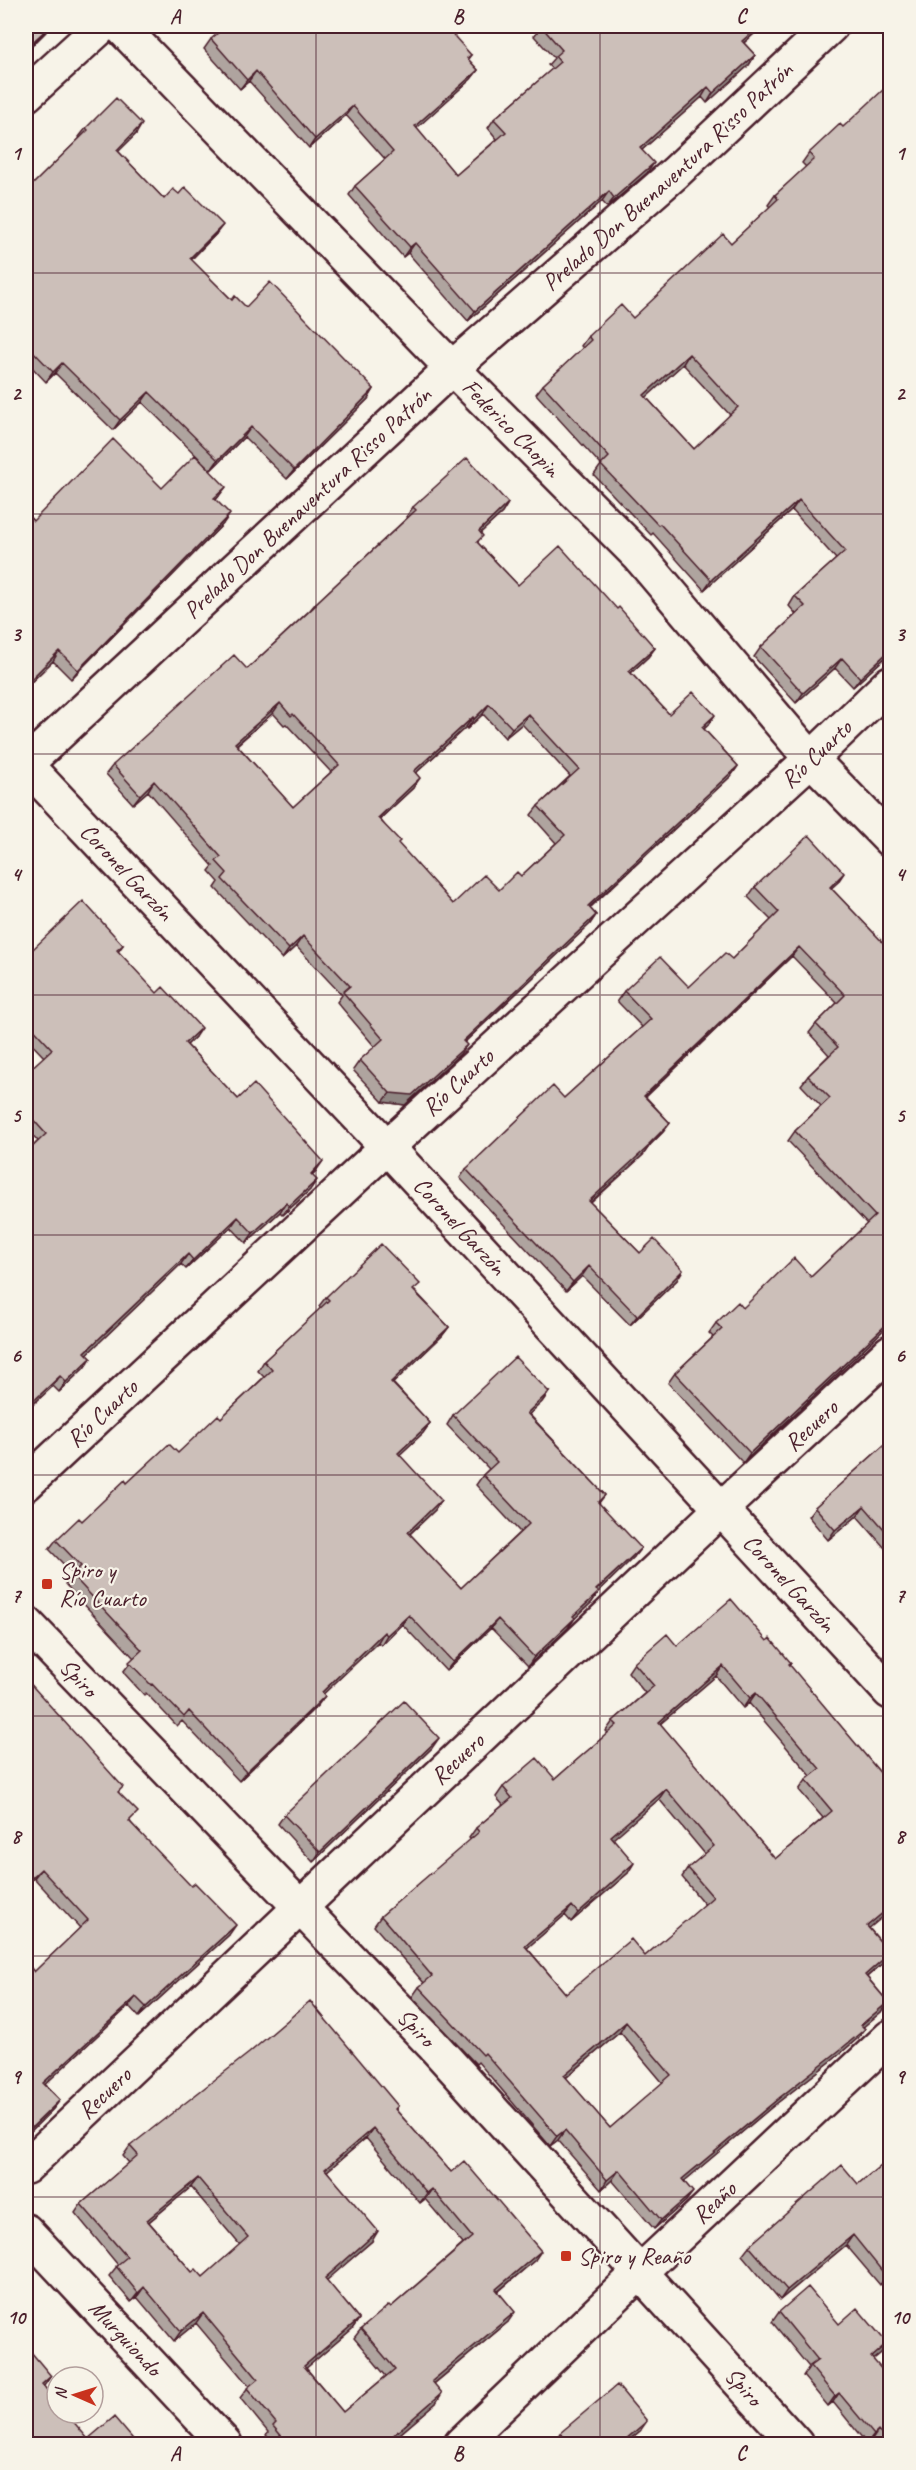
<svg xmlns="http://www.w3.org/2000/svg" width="916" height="2470" font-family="Caveat,sans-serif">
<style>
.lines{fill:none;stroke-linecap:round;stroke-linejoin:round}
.minor-casing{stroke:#4a1f2b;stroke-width:38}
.minor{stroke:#f7f3e8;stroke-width:33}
.wall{fill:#afa49f;stroke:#4a1f2b;stroke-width:1.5;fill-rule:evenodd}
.shaded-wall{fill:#8f8682;stroke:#4a1f2b;stroke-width:1.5}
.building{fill:#ccbfb9;stroke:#4a1f2b;stroke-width:1.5;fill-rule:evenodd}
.grid{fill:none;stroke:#4a1f2b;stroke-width:1.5;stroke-opacity:0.55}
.poi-dot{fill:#c8321e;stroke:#f7f3e8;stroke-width:2}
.labels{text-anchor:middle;stroke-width:4.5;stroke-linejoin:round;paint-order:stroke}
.street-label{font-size:24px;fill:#4a1f2b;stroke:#f7f3e8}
.poi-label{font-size:24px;fill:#4a1f2b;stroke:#f7f3e8;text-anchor:start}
.neatline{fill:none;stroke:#4a1f2b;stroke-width:2}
.grid-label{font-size:20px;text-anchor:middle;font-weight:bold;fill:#4a1f2b}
</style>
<rect width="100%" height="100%" fill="#f7f3e8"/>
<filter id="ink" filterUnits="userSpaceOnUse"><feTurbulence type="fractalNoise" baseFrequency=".0167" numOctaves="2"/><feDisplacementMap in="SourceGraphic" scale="12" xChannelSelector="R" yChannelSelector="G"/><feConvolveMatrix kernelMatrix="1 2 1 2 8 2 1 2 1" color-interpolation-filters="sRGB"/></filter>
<g filter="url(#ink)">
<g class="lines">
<defs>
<g id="minor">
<path id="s1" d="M120 26 452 368 639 556 811 759 890 840"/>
<path d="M26 95 102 26"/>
<path id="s2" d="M26 764 452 368 675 173 831 26"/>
<path id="s3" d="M26 765 387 1147 890 1692"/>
<path id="s4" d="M26 1484 387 1147 811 759 890 683"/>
<path id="s5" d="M26 1623 432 2044 796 2444"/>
<path id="s6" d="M26 2167 722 1508 890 1352"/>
<path id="s7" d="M26 2231 225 2444"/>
<path id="s8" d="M461 2444 640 2272 890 2037"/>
</g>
</defs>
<use href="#minor" class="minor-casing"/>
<use href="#minor" class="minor"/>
</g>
<path class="wall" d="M542 26H763L744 43 755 55 749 65 707 103 702 97 642 150 647 173 607 207 602 201 468 321 408 253 403 257 349 195 355 186 385 159 346 115 309 148 249 81 240 89 204 49 211 39 471 55 468 59 478 70 471 79 416 128 456 175 497 139 488 128 494 119 552 69 548 65 554 58 534 36Z
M891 96V650L886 657 853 687 835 668 796 703 754 657 761 647 796 614 789 606 795 596 836 559 792 510 704 590 653 533 651 535 594 475 601 465 536 394 543 385 583 348 581 346 588 336 633 318 731 243 770 207 768 205 775 195 806 167 802 163 809 153 843 127ZM683 364 730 415 694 449 646 397Z
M86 128 136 134 118 151 164 199 216 234 191 260 232 300 246 307 374 389 368 399 287 479 244 437 211 470 142 402 113 430 55 373 46 382 26 361V191L80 138 79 137Z
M162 488 219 496 216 500 223 524 71 679 53 661 26 687V513L33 521Z
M508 503 502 513 480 533 478 543 518 585 617 609 655 648 648 657 631 673 669 714 708 725 704 729 738 766 731 776 590 908 596 915 590 924 465 1042 460 1054 405 1105 383 1102 353 1070 360 1060 375 1047 337 1002 342 995 296 946 282 959 215 888 219 882 209 871 213 866 148 791 133 804 106 774 113 765 247 669 310 610 315 604 407 518 406 517 413 507ZM273 713 284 725 286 724 331 772 293 807 237 745ZM483 714 505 738 522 724 570 776 538 806 531 815 556 843 521 876 499 890 453 904 398 844 380 819 413 788 416 773 466 727 467 729Z
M838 882 831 888 891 951V1323L743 1463 668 1383 675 1373 713 1337 709 1333 716 1323 743 1308 811 1277 867 1224 788 1141 795 1131 821 1106 801 1085 808 1076 829 1055 809 1033 816 1024 837 1003 792 956 646 1097 670 1123 663 1132 650 1145 643 1155 591 1203 640 1253 677 1280 630 1325 582 1276 566 1291 460 1178 466 1169 564 1098 642 1027 617 1001 624 991 689 987 732 959 771 920 748 897 755 887Z
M26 945 31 951 123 945 118 952 195 1037 187 1045 238 1099 316 1171 312 1175 310 1190 283 1215 280 1212 246 1243 231 1227 186 1269 181 1264 87 1354 91 1358 84 1368 59 1392 53 1386 26 1411V1153L38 1141 26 1128V1073L44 1057 26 1038Z
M415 1291 449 1327 442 1336 393 1383 430 1423 423 1433 399 1455 435 1510 410 1534 461 1588 520 1532 476 1485 483 1475 489 1469 447 1425 453 1415 549 1392 542 1402 529 1414 605 1495 599 1503 634 1557 598 1592 592 1602 575 1618 568 1628 528 1666 491 1628 446 1671 402 1624 381 1645 378 1642 323 1694 318 1705 239 1781 182 1721 177 1726 146 1693 144 1695 123 1672 134 1658 65 1584 73 1574 49 1549 56 1540 82 1521 127 1483 178 1453 221 1418 264 1377 258 1371 264 1361 321 1308 319 1306 326 1297Z
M891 1439V1555L857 1516 828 1540 808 1516 815 1507Z
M767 1641 791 1663 789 1665 882 1775 891 1768V1910L869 1928 890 1953 883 1963 867 1977 888 2002 881 2012 863 2027 865 2029 858 2038 834 2059 772 2107 684 2181 686 2201 654 2229 612 2180 601 2190 558 2140 550 2146 478 2062 476 2064 412 1997 419 1987 424 1983 374 1926 381 1916 471 1840 469 1838 476 1828 503 1805 496 1797 503 1787 555 1779 608 1733 606 1731 613 1721 645 1693 628 1672 634 1663 677 1646ZM716 1676 743 1708 749 1703 811 1776 806 1780 799 1790 823 1818 775 1859 660 1724ZM659 1799 705 1854 688 1868 682 1877 705 1905 645 1956 566 1994 527 1948 565 1915 571 1922 628 1873 613 1838ZM620 2032 663 2083 610 2128 566 2078Z
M26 1679 119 1793 131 1823 229 1935 139 2017 129 2006 45 2084 60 2100 53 2109 26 2136V1962L34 1972 80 1928 34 1878Z
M432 1748 313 1862 278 1824 284 1815Z
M398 2106 396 2110 451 2172 535 2260 498 2292 508 2322 434 2384 436 2403 387 2445H274L266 2435 268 2432 240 2398 249 2386 196 2323 174 2341 137 2297 131 2302 109 2276 118 2265 75 2213 81 2204 129 2163 123 2156 130 2146ZM366 2138 420 2203 425 2199 463 2244 391 2307 361 2329 354 2338 386 2376 343 2412 306 2368 352 2329 359 2319 326 2280 372 2241 327 2171ZM191 2187 240 2245 203 2277 192 2272 149 2222Z
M891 2157V2276L880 2285 846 2245 780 2300 742 2255 749 2246 858 2184Z
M779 2312 839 2324 887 2343 881 2353 873 2359 891 2445H875L872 2440 867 2444 833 2402 828 2406 803 2376 809 2367 772 2322Z
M640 2431 623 2445H555L553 2442 560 2433Z"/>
<path class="shaded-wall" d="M50 26H52L26 52V50Z
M759 26H763L735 50 742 41Z
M755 55 749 65 707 103 713 93Z
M478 70 471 79 408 136 415 126Z
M256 71 249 81 240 89 247 80Z
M708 87 702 97 634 157 640 148Z
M353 106 346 115 309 148 315 139Z
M142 124 136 134 110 160 117 150Z
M654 163 647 173 607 207 614 198Z
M609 191 602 201 468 321 475 311Z
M223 225 216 234 183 268 190 258Z
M415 243 408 253 403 257 410 247Z
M689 354 683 364 638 405 644 395Z
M62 363 55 373 46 382 53 372Z
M374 389 368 399 287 479 294 470Z
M149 392 142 402 113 430 120 420Z
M251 427 244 437 211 470 218 460Z
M226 487 219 496 207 508 214 498Z
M799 500 792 510 704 590 711 580Z
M508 503 502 513 472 541 479 531Z
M230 514 223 524 71 679 78 670Z
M655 648 648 657 622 681 629 671Z
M891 649 886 657 853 687 860 678Z
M59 651 53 661 26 687V684Z
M842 658 835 668 796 703 803 693Z
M280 703 273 713 228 752 235 743Z
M489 704 483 714 467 729 474 719Z
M528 714 522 724 505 738 512 728Z
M715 715 708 725 695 737 702 727Z
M473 717 466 727 407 781 414 771Z
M738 766 731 776 581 915 588 906Z
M420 778 413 788 371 827 378 818Z
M154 781 148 791 133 804 140 795Z
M844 873 838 882 823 896 830 887Z
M596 915 590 924 456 1050 463 1041Z
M303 936 296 946 282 959 289 949Z
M799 947 792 956 637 1105 644 1096Z
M201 1028 195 1037 179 1053 185 1043Z
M467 1045 460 1054 405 1105 383 1102 390 1093Z
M670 1123 663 1132 650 1145 643 1155 582 1210 589 1201Z
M323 1161 316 1171 304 1183 311 1174Z
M317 1180 310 1190 283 1215 289 1206Z
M286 1203 280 1212 246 1243 253 1233Z
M238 1217 231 1227 186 1269 193 1260Z
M188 1254 181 1264 79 1362 85 1352Z
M589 1266 582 1276 566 1291 573 1282Z
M683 1270 677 1280 630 1325 637 1316Z
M891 1320V1323L743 1463 750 1453Z
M449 1327 442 1336 385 1391 391 1382Z
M91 1358 84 1368 59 1392 66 1382Z
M60 1376 53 1386 26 1411V1408Z
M549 1392 542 1402 521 1422 527 1413Z
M430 1423 423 1433 391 1463 398 1453Z
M441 1500 435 1510 401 1542 408 1532Z
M864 1506 857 1516 828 1540 835 1530Z
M641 1548 634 1557 590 1600 596 1590Z
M599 1592 592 1602 567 1626 573 1616Z
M409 1615 402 1624 381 1645 387 1635Z
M575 1618 568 1628 528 1666 534 1657Z
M498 1619 491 1628 446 1671 453 1662Z
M384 1632 378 1642 315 1702 322 1692Z
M723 1666 716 1676 652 1731 659 1722Z
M756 1693 749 1703 743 1708 750 1698Z
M325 1696 318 1705 239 1781 246 1772Z
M439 1738 432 1748 313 1862 320 1852Z
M666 1789 659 1799 605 1846 611 1836Z
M634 1863 628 1873 571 1922 578 1913Z
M41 1869 34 1878 26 1886V1883Z
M572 1906 565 1915 518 1956 525 1946Z
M891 1906V1910L861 1935 867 1926Z
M236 1925 229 1935 139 2017 146 2007Z
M890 1953 883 1963 858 1984 865 1975Z
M136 1997 129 2006 37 2092 43 2083Z
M888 2002 881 2012 855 2034 861 2025Z
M626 2022 620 2032 557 2085 564 2075Z
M865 2029 858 2038 834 2059 772 2107 675 2189 682 2179 779 2098Z
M60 2100 53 2109 26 2136V2133Z
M373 2128 366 2138 319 2178 325 2169Z
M565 2130 558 2140 550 2146 557 2136Z
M619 2170 612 2180 601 2190 607 2180Z
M198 2178 191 2187 140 2229 147 2220Z
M432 2189 425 2199 420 2203 427 2193Z
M693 2192 686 2201 654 2229 661 2220Z
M378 2231 372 2241 318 2288 325 2278Z
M853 2235 846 2245 780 2300 787 2290Z
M541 2251 535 2260 489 2299 496 2289Z
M891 2272V2276L880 2285 886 2276Z
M144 2287 137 2297 131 2302 138 2293Z
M515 2312 508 2322 425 2391 432 2381Z
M203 2313 196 2323 174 2341 181 2331Z
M359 2319 352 2329 297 2376 304 2366Z
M887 2343 881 2353 864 2367 871 2357Z
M51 2376 44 2386 35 2394 42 2384Z
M442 2393 436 2403 387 2445H382Z
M839 2393 833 2402 828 2406 835 2396Z
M647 2421 640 2431 623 2445H619Z
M878 2431 872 2440 867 2444 874 2435Z"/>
<path class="building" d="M26 26H50L26 48 31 53 26 58Z
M226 26H442L446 31 448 29 471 55 467 58 478 70 415 126 456 175 506 132 494 119 560 62 555 56 562 50 541 26H759L742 41 755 55 713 93 708 87 640 148 654 163 614 198 609 191 475 311 415 243 410 247 355 186 393 152 353 106 315 139 256 71 247 80 211 39Z
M884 89 891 96V643L890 644 891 649 860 678 842 658 803 693 761 647 805 606 795 596 845 551 799 500 711 580 660 524 658 525 601 465 609 457 543 385 591 340 588 336 621 305 633 318 723 234 731 243 778 199 775 195 814 159 809 153 840 124 843 127ZM689 354 738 407 694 449 644 395Z
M116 98 142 124 117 150 164 199 173 189 179 194 185 187 223 225 190 258 232 300 235 296 246 307 270 282 374 389 294 470 251 427 218 460 149 392 120 420 62 363 53 372 26 344V191L88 130 86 128Z
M113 439 162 488 195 455 226 487 214 498 230 514 78 670 59 651 26 684V513L33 521Z
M467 458 508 503 479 531 483 536 477 542 518 585 560 546 617 609 619 607 655 648 629 671 669 714 693 692 715 715 702 727 738 766 588 906 596 915 463 1041 467 1045 412 1095 390 1093 360 1060 383 1039 343 992 350 986 303 936 289 949 222 879 227 873 216 861 221 857 154 781 140 795 113 765 234 655 247 669 316 605 315 604 416 510 413 507ZM280 703 291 716 293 714 339 765 293 807 235 743ZM489 704 512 728 528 714 579 769 538 806 565 835 521 876 517 872 499 890 484 875 453 904 398 843 400 841 378 818 420 778 414 771 473 717 474 719Z
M809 835 844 873 830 887 891 951V1320L750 1453 675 1373 722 1329 716 1323 738 1302 743 1308 794 1258 811 1277 875 1216 795 1131 830 1098 808 1076 838 1047 816 1024 845 995 799 947 644 1096 670 1123 649 1144 650 1145 589 1201 640 1253 654 1239 683 1270 637 1316 589 1266 573 1282 466 1169 553 1086 564 1098 651 1019 624 991 660 957 689 987 725 953 732 959 779 912 755 887Z
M83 901 123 945 117 950 157 993 163 987 201 1028 185 1043 238 1099 254 1084 323 1161 311 1174 317 1180 289 1206 286 1203 253 1233 238 1217 193 1260 188 1254 85 1352 91 1358 66 1382 60 1376 26 1408V1153L46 1134 29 1115 34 1110 26 1102V1073L52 1049 26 1021V945L31 951Z
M381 1244 420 1284 413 1290 449 1327 391 1382 430 1423 398 1453 441 1500 408 1532 461 1588 529 1524 483 1475 497 1462 453 1415 515 1357 549 1392 527 1413 605 1495 598 1502 641 1548 596 1590 599 1592 573 1616 575 1618 534 1657 498 1619 453 1662 409 1615 387 1635 384 1632 322 1692 325 1696 246 1772 189 1711 184 1717 152 1684 151 1685 129 1662 142 1650 72 1575 81 1566 56 1540 79 1518 82 1521 125 1480 127 1483 169 1444 178 1453 218 1415 221 1418 272 1370 264 1361 329 1300 326 1297Z
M891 1439V1537L864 1506 835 1530 815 1507Z
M731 1599 767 1641 770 1638 791 1663 789 1664 882 1775 891 1768V1906L867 1926 890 1953 865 1975 888 2002 861 2025 865 2029 841 2049 779 2098 682 2179 693 2192 661 2220 619 2170 607 2180 565 2130 557 2136 485 2053 483 2055 419 1987 432 1976 381 1916 479 1832 476 1828 512 1798 503 1787 537 1758 555 1779 617 1725 613 1721 654 1686 634 1663 667 1634 677 1646ZM723 1666 750 1698 756 1693 820 1769 806 1780 832 1811 775 1859 659 1722ZM666 1789 714 1846 688 1868 713 1897 645 1956 631 1939 566 1994 525 1946 572 1906 578 1913 634 1863 611 1836ZM626 2022 671 2075 610 2128 564 2075Z
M26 1679 123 1787 118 1792 138 1812 129 1821 191 1886 195 1883 236 1925 146 2007 136 1997 43 2083 60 2100 26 2133V1962L34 1972 88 1920 41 1869 26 1883Z
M404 1701 439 1738 320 1852 284 1815Z
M310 2001 398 2106 395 2109 451 2172 464 2161 541 2251 496 2289 515 2312 432 2381 442 2393 382 2445H289L273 2426 276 2423 247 2388 258 2379 203 2313 181 2331 144 2287 138 2293 116 2266 127 2257 81 2204 138 2155 130 2146 249 2053ZM373 2128 427 2193 432 2189 472 2237 391 2307 389 2305 361 2329 395 2369 343 2412 304 2366 359 2319 325 2278 378 2231 325 2169ZM198 2178 248 2237 203 2277 196 2269 192 2272 147 2220Z
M891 2157V2272L886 2276 853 2235 787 2290 749 2246 842 2165 858 2184Z
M808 2287 839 2324 857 2308 887 2343 871 2357 891 2380V2445L878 2431 874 2435 839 2393 835 2396 810 2366 818 2360 779 2312Z
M26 2346 51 2376 42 2384 57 2402V2413H66L88 2439 114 2417 138 2445H26Z
M617 2385 647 2421 619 2445H568L569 2444 560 2433Z"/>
</g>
<path class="grid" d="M316 26V2444M600 26V2444M26 273H890M26 514H890M26 754H890M26 995H890M26 1235H890M26 1475H890M26 1716H890M26 1956H890M26 2197H890"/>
<g class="poi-dot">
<rect x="41" y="1578" width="12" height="12" rx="3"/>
<rect x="560" y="2250" width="12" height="12" rx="3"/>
</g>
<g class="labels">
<g class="street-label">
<text dy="8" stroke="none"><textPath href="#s2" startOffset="870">Prelado Don Buenaventura Risso Patrón</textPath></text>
<text dy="8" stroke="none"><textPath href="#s1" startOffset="561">Federico Chopin</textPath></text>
<text dy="8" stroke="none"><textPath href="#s2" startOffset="384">Prelado Don Buenaventura Risso Patrón</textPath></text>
<text dy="8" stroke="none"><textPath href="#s4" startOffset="1076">Río Cuarto</textPath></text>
<text dy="8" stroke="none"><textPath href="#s3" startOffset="147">Coronel Garzón</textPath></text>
<text dy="8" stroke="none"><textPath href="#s4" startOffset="590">Río Cuarto</textPath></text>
<text dy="8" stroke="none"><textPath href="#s3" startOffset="633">Coronel Garzón</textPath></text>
<text dy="8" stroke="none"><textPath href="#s4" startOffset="104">Río Cuarto</textPath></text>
<text dy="8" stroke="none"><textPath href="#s6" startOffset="1080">Recuero</textPath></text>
<text dy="8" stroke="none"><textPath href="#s3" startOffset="1119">Coronel Garzón</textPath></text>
<text dy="8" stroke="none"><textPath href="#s5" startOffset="76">Spiro</textPath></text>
<text dy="8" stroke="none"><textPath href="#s6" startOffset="594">Recuero</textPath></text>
<text dy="8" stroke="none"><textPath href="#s5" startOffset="562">Spiro</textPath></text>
<text dy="8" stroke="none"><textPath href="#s6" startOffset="108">Recuero</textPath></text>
<text dy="8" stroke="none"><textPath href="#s8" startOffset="350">Reaño</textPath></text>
<text dy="8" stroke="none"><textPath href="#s7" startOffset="146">Murguiondo</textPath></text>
<text dy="8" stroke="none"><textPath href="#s5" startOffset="1048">Spiro</textPath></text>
</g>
<g class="poi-label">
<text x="59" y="1578">Spiro y<tspan x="59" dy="28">Río Cuarto</tspan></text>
<text x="578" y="2264">Spiro y Reaño</text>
</g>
</g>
<rect width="916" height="2470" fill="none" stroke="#f7f3e8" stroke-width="66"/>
<g transform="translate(75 2395) rotate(273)"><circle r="28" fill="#f7f3e8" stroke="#b29e9c" stroke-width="1.5"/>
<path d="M0-4.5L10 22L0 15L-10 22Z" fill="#c8321e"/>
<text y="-9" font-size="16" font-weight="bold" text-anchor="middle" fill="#4a1f2b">N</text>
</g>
<rect x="33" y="33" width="850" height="2404" class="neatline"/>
<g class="grid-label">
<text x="175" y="23">A</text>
<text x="458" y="23">B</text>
<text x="741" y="23">C</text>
<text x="16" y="160">1</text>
<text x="900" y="160">1</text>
<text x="16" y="400">2</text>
<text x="900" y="400">2</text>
<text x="16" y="641">3</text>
<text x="900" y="641">3</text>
<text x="16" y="881">4</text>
<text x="900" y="881">4</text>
<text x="16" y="1122">5</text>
<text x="900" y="1122">5</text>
<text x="16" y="1362">6</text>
<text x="900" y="1362">6</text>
<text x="16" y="1602">7</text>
<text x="900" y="1602">7</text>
<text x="16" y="1843">8</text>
<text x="900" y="1843">8</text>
<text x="16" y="2083">9</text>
<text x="900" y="2083">9</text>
<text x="16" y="2324">10</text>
<text x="900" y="2324">10</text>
<text x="175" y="2460">A</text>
<text x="458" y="2460">B</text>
<text x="741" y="2460">C</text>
</g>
</svg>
